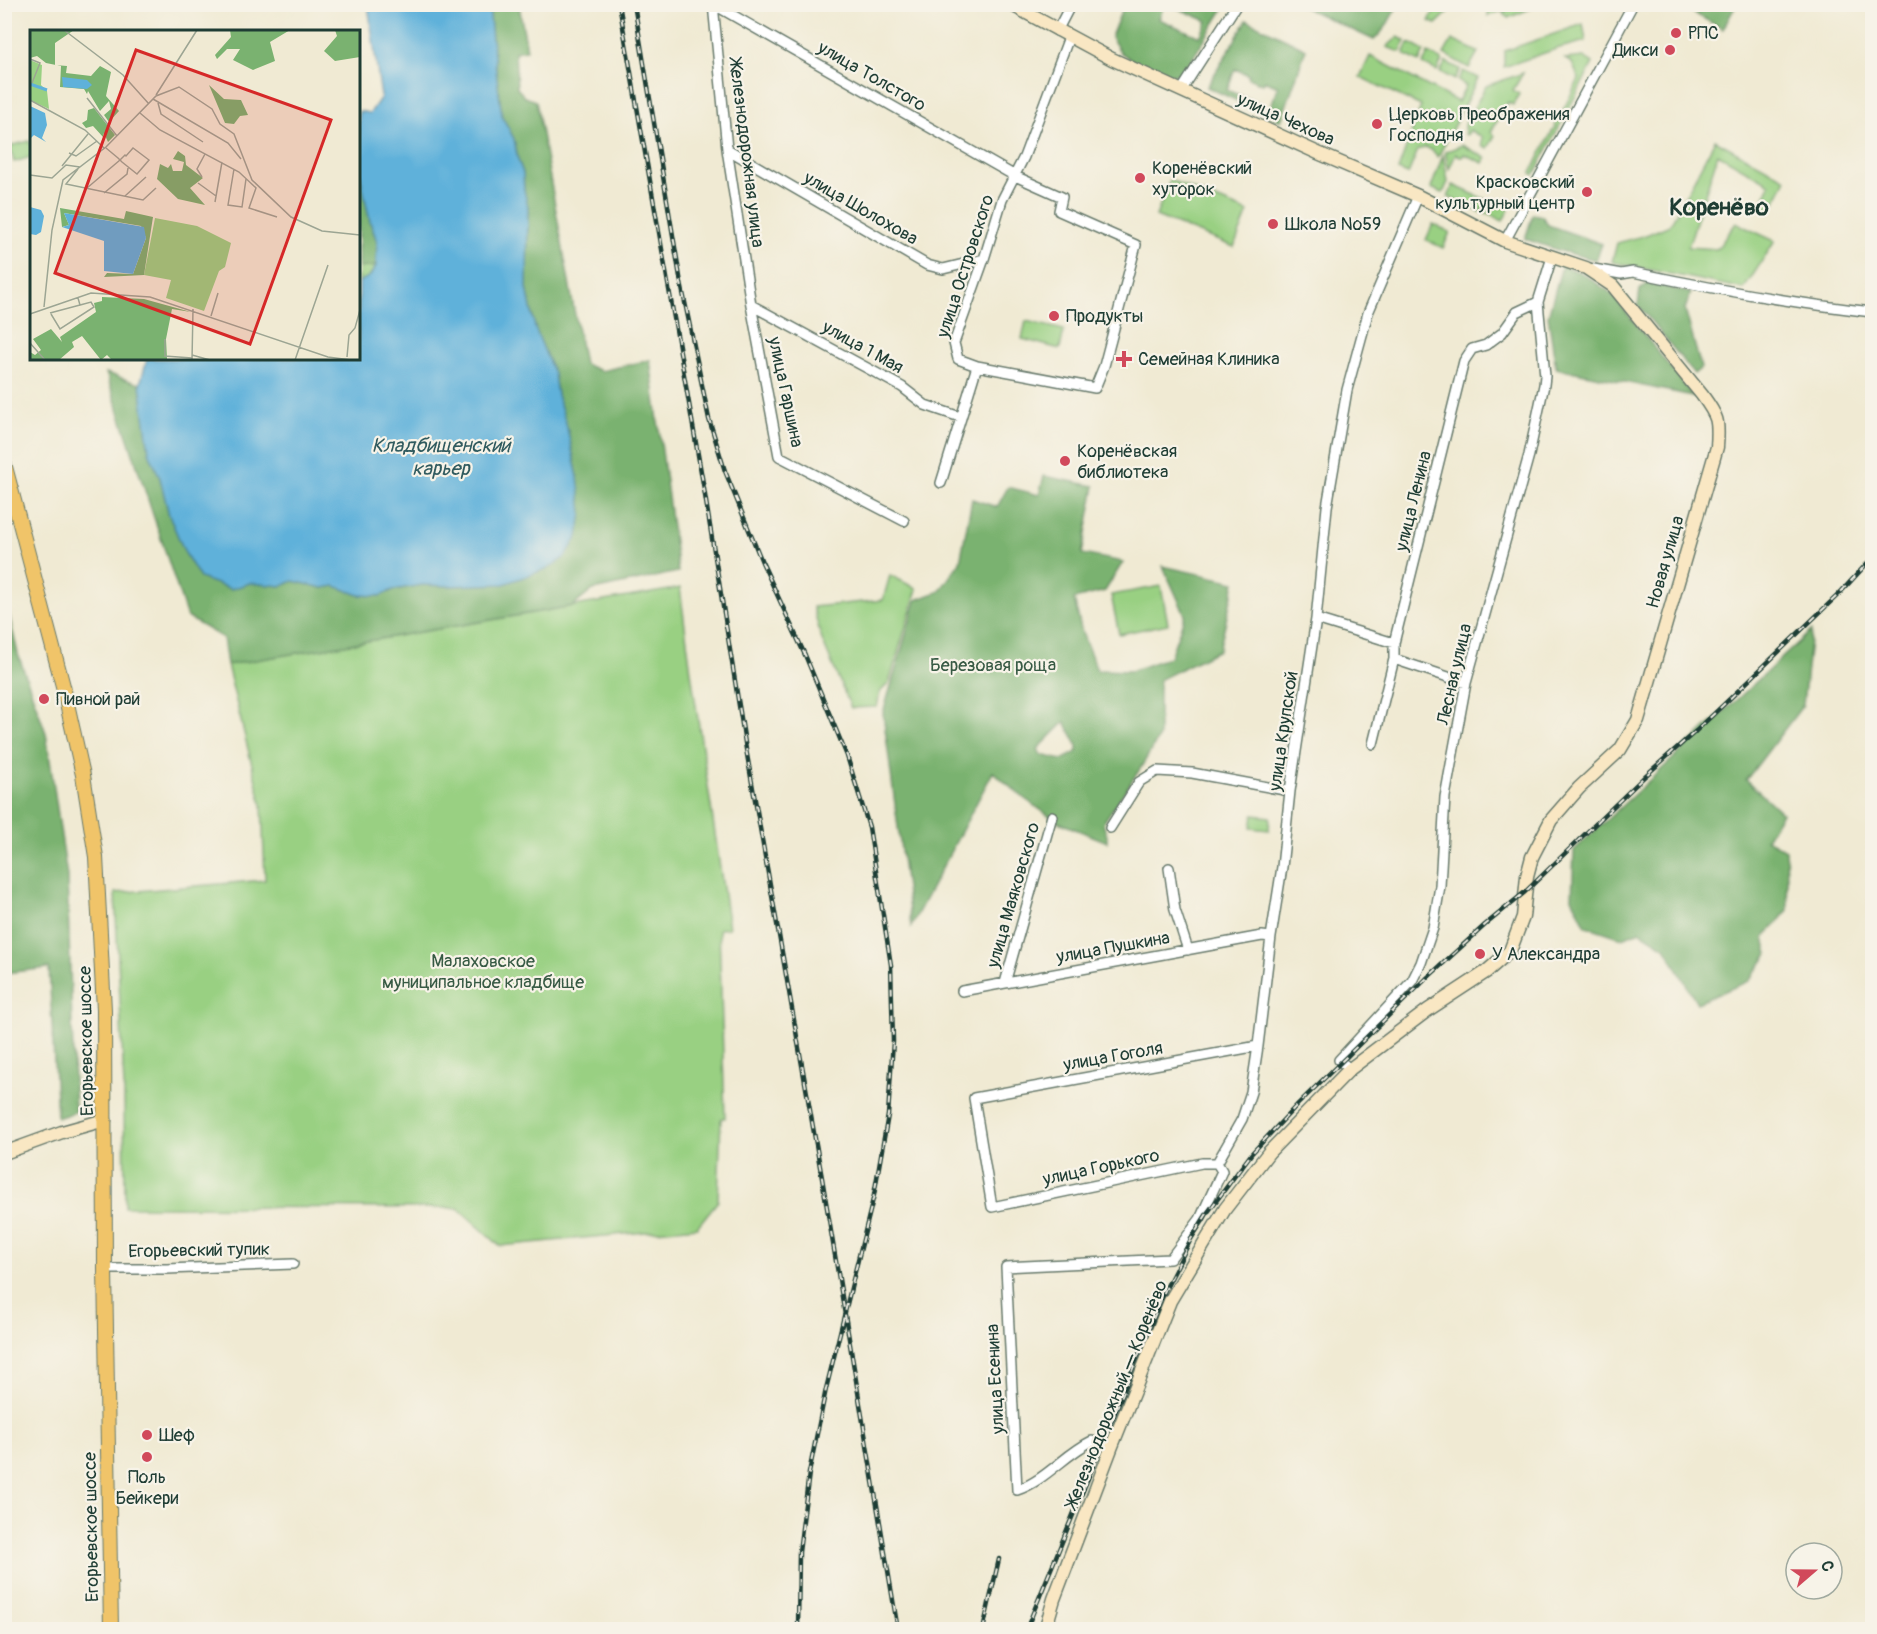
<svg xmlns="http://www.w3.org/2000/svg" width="1877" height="1634" font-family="Pangolin,sans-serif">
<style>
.green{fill:#99d082;stroke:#5c865b;stroke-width:1.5}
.forest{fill:#7ab270;stroke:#4c7852;stroke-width:1.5;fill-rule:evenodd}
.water{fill:#5fb1da;stroke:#3f7787;stroke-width:1.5}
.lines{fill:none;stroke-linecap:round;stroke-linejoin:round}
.street-casing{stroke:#687a6c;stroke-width:12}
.secondary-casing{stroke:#687a6c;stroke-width:15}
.primary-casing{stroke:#687a6c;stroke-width:16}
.street{stroke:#fff;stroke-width:9}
.secondary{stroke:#f9e7c3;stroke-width:12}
.primary{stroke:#f0c469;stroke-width:14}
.rail-casing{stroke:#1f3d34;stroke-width:4.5}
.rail{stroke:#f7f3e8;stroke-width:2;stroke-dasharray:7;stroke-linecap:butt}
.poi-dot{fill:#d1495b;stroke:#f7f3e8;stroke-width:2}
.labels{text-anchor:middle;stroke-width:4.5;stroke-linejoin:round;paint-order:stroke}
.poi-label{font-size:18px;fill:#1f3d34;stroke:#f7f3e8;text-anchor:start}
.street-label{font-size:18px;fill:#1f3d34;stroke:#f7f3e8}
.park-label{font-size:18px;fill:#375a44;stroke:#f7f3e8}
.water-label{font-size:20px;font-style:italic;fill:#2f5a5e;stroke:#f7f3e8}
.district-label{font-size:24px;font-weight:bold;fill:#1f3d34;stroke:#f7f3e8}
.inset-river{fill:none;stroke:#5fb1da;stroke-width:3}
.inset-road{fill:none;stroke:#9ca593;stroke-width:1.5}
.view{fill:#d62828;fill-opacity:0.15;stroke:#d62828;stroke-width:3}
.inset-edge{fill:none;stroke:#1f3d34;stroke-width:3}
</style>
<rect width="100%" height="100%" fill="#f7f3e8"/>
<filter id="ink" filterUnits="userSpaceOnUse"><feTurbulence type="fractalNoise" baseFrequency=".0167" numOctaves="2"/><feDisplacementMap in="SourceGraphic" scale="12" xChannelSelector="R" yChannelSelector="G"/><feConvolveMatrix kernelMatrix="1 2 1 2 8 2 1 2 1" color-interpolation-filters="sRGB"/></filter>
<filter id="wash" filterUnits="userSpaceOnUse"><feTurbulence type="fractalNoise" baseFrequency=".008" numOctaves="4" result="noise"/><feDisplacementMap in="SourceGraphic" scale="24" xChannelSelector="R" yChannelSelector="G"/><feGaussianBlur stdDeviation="1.35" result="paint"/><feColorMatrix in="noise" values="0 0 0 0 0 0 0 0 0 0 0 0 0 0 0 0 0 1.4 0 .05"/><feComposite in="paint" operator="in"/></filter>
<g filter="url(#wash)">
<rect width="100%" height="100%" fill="#f0ead3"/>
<path class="green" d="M1437 5H1456L1436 24 1429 21Z
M1489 5H1539L1508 18 1502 12 1514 8 1515 6 1488 16Z
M1583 24 1586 41 1556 49 1504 67V51Z
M1398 37 1406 41 1400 52 1387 47Z
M1452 40 1478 52 1469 68 1444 54Z
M1409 43 1424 51 1419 62 1404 54Z
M1428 53 1442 60 1437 71 1423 64Z
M1370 56 1458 102 1466 86 1458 81 1463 71 1478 78 1438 157 1433 151 1426 147 1418 150 1408 174 1398 170 1421 106 1360 77Z
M1584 57 1593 63 1534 175 1531 173 1579 79 1572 63 1565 59Z
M1446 62 1460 69 1455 80 1440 72Z
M1523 73 1513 90 1519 94 1513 105 1508 102 1491 132 1495 136 1488 148 1482 145V137L1470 130 1467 135 1465 134 1464 126 1486 86Z
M1715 140 1786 179 1771 210 1761 205 1770 184 1718 154 1688 247 1717 249 1736 223 1775 241 1744 289 1612 262 1617 243 1646 235 1670 225Z
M29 141 31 144V157L14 162 10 146Z
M1462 145 1486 158 1483 163 1464 154 1462 157 1456 154 1449 169 1445 152Z
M1443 155 1448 182 1443 193 1431 188Z
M1170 180 1248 212 1234 247 1156 216Z
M1453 185 1486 200 1481 212 1448 197Z
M1491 202 1500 204 1512 203 1503 221 1486 213Z
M1433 224 1450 232 1443 248 1426 240Z
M358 247 376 266C372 273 367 281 359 282Z
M1026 321 1064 330 1060 349 1022 339Z
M890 575 917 589 889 683 880 692 877 707 851 708 822 640 813 607 883 600Z
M1161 586 1168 624 1119 634 1111 595Z
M680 588 691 672 729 928 719 929 725 1118H721L718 1201 697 1227 500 1246 458 1208 125 1207 124 1088 115 893 265 880 262 805 227 665Z
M1253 815 1270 817 1269 830 1251 828Z"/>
<path class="forest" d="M489 5H519L527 50 515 52 517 88 525 97 536 101 584 364 601 371 650 360 678 572 593 590 573 606 227 665 223 638 187 617 106 373 140 384 149 452 160 478 169 515 185 553 200 578 231 589 250 583 282 586 293 581 323 588 335 586 359 595 380 596 393 590 422 585 449 586 504 584 578 477 566 423 557 395 554 374 535 328 527 288 528 207 524 190 523 173 518 160 514 139 502 116 492 40Z
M1151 5H1164L1159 19 1200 37 1207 21 1170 5H1226L1183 73 1160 78 1121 53 1111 37 1123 7H1148Z
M1299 5H1398L1385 28 1374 40Z
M1679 5H1736L1723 29Z
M1247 20 1306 49 1281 121 1207 87ZM1235 69 1249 75 1248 78 1263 84 1265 81 1278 87 1270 108 1227 90Z
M358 155 359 169 370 222 377 241 376 266 359 268Z
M1533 214 1542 216 1548 225 1602 244 1596 260 1561 251 1525 239Z
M1562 266 1580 272 1611 293 1693 396 1556 368 1548 316Z
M1648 283 1691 293 1685 309 1701 368 1694 374 1638 305 1640 290Z
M1044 476 1095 486 1082 554 1123 562 1105 591 1074 599 1082 633 1097 670 1131 671 1170 657 1185 615 1163 566 1235 582 1219 650 1159 680V737L1140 769 1103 823 1107 836V842L1058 822 1025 799 993 772 911 926 883 713 916 600 940 591 960 562 972 499 997 507 1008 487 1039 495ZM1065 722 1077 745V752L1062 760 1041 755 1038 749Z
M4 593 18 654 46 733 67 876 75 1112 57 1118 49 968 5 973Z
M1811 631 1803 705 1746 780 1782 813 1766 839 1786 850 1788 910 1764 938 1768 954 1749 981 1697 1003 1665 947 1640 931 1622 938 1586 926 1572 898 1574 850Z"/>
<path class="water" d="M368 5H489L492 40 502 116 514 139 518 160 523 173 524 190 528 207 527 288 535 328 554 374 557 395 566 423 578 477 582 513 578 537 565 557 549 568 504 584 449 586 422 585 393 590 380 596 359 595 335 586 323 588 293 581 282 586 250 583 231 589 200 578 185 553 169 515 160 478 149 452 140 384 147 359 358 358 359 282 370 276 376 266 377 241 370 222 359 169V111L370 113 381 97Z"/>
</g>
<g filter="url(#ink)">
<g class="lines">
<defs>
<path id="street" d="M713 4 1015 176 1062 197 1059 211 1136 245 1104 366 1095 388 977 366 958 359 954 343 984 259 1002 200 1024 157 1069 37
M713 4 727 149 751 305 779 456 904 521
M1057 31 1071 4
M1181 91 1237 4
M727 149 927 265 943 269 984 259
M1505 241 1633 4
M1588 268 1621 274 1633 272C1713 289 1792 303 1872 312
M751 305 902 387 925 405 960 417
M941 483 977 366
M1316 619 1394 643
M1394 659 1466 683
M1373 744 1394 659V643L1464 361 1472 349 1486 345 1502 333 1517 312 1538 302
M1110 828 1139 782 1157 771 1192 773 1290 791
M1169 868 1175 910 1188 950
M1005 983 1052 816
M962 991 1262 936 1271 937
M1350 1069 1339 1060 1412 981 1421 963 1433 928 1440 886 1445 797 1466 683 1529 455 1544 385 1545 376 1538 302 1552 257
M1217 1163H1202L992 1207 974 1098 1258 1046
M105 1269H167L293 1264
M1112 1446 1092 1441C1065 1454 1046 1480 1017 1490L1006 1267 1170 1259 1200 1219 1222 1171 1217 1163 1242 1119 1251 1092 1258 1046 1271 937 1282 867 1290 791 1316 619 1327 507 1347 390 1368 313 1418 196"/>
<path id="secondary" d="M1010 4 1112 59 1318 153 1418 196 1505 241 1586 268 1613 286 1702 395C1718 417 1719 420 1717 447L1638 720 1620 750 1579 788 1551 820 1532 857 1527 876 1523 917 1510 951 1486 972 1428 1010 1350 1069 1269 1152 1225 1209 1170 1301 1112 1446 1054 1599 1045 1630
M4 1153 62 1132 105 1120"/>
<path id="primary" d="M4 463 63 686 83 775 96 857 104 1010 105 1269 111 1630"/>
</defs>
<use href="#street" class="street-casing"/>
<use href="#secondary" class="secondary-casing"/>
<use href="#primary" class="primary-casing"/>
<use href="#street" class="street"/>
<use href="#secondary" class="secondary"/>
<use href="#primary" class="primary"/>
<defs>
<path id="rail" d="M619 4 704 489 746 749 822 1178 898 1630
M634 4 681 283 709 419 725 471 762 562 805 655 847 756 869 827 891 965 893 1041 888 1115 874 1195 826 1389 809 1473 799 1552 798 1630
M983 1630 999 1559
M1026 1630 1165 1290 1191 1239 1208 1212 1252 1153 1298 1104 1426 979 1485 925 1525 892 1645 776 1696 731 1839 594 1872 558"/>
</defs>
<use href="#rail" class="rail-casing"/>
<use href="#rail" class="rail"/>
</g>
</g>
<g class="poi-dot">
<circle cx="1676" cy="33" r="6"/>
<circle cx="1670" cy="50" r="6"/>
<circle cx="1377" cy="124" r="6"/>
<circle cx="1140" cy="178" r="6"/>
<circle cx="1587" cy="192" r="6"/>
<circle cx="1273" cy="224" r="6"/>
<circle cx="1054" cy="316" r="6"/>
<path d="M1121 350h6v6h6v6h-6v6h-6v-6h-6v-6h6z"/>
<circle cx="1065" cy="461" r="6"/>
<circle cx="44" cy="699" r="6"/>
<circle cx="1480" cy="954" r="6"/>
<circle cx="147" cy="1435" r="6"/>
<circle cx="147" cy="1457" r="6"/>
</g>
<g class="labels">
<g class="poi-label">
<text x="1688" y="39">РПС</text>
<text x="1658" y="56" text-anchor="end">Дикси</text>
<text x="1389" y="120">Церковь Преображения<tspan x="1389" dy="21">Господня</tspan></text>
<text x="1152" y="174">Коренёвский<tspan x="1152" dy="21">хуторок</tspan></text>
<text x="1575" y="188" text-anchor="end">Красковский<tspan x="1575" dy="21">культурный центр</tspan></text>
<text x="1285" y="230">Школа №59</text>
<text x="1066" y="322">Продукты</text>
<text x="1138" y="365">Семейная Клиника</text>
<text x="1077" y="457">Коренёвская<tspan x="1077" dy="21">библиотека</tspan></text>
<text x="56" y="705">Пивной рай</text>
<text x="1492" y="960">У Александра</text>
<text x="159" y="1441">Шеф</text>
<text x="147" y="1483" text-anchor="middle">Поль<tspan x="147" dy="21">Бейкери</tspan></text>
</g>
<g class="street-label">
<text transform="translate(872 76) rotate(30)" y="6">улица Толстого</text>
<text transform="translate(1286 119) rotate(24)" y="6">улица Чехова</text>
<text transform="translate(747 153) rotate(83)" y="6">Железнодорожная улица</text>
<text transform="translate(861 208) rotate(30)" y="6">улица Шолохова</text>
<text transform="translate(965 266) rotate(-72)" y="6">улица Островского</text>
<text transform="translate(863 347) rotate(29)" y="6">улица 1 Мая</text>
<text transform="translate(786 392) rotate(78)" y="6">улица Гаршина</text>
<text transform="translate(1413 501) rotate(-76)" y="6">улица Ленина</text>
<text transform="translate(1665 562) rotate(-74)" y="6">Новая улица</text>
<text transform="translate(1454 674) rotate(-77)" y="6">Лесная улица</text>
<text transform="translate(1283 731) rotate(-82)" y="6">улица Крупской</text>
<text transform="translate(1013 895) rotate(-74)" y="6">улица Маяковского</text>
<text transform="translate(1113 947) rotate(-10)" y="6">улица Пушкина</text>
<text transform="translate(86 1041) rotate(-91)" y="6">Егорьевское шоссе</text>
<text transform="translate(1113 1056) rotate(-10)" y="6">улица Гоголя</text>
<text transform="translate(1101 1167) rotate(-12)" y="6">улица Горького</text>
<text transform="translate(199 1250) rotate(-1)" y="6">Егорьевский тупик</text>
<text transform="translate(995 1379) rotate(-93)" y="6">улица Есенина</text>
<text transform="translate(1116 1394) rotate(-68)" y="6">Железнодорожный — Коренёво</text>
<text transform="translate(91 1527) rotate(-91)" y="6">Егорьевское шоссе</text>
</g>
<g class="park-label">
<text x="993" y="671">Березовая роща</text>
<text x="483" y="967">Малаховское<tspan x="483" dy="21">муниципальное кладбище</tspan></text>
</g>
<g class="water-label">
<text x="441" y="452">Кладбищенский<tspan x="441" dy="23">карьер</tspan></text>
</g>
<g class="district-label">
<text x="1719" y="215">Коренёво</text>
</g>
</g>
<g transform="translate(30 30)">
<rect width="330" height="330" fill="#f0ead3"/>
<path d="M0 30 12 35 11 55 17 61 19 79 0 70ZM125 188 167 196 201 213 195 237 189 241 174 281 136 268 141 250 114 245Z" fill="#99d082"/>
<path d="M0 0H44L25 13V35L37 36 36 43 61 46 70 36 81 42 76 66 89 81 79 92 74 85 81 79 79 71 70 81 58 61 57 64 54 59 30 57 31 36 16 33 7 26 0 28ZM200 0H260L240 12 245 31 223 40 203 30 210 19H197L187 29 185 25 201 7ZM305 0H330V27L305 31 294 21 307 6ZM179 55 194 69 211 70 218 85 210 86 204 94 195 93ZM64 78 85 105 78 112 74 103 73 107 63 96 56 98 52 93 57 90 58 80ZM148 121 155 126 156 135 173 148 160 158 175 175 148 169 127 149 130 134 138 138 141 134 143 141H152L154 132 143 129ZM30 178 94 189 96 181 123 187 114 245 74 247 77 243 103 244 116 208 111 196 34 183 39 195 32 197ZM72 267 114 269 161 282 142 279 136 309 137 329 160 330H82L77 325 71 330 52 306 42 312 44 317 29 330H0V322L5 325 11 320 3 309 21 299 32 312 30 307 66 282 64 273 72 271Z" fill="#7ab270"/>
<path d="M32 47 57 50 62 55 57 59 33 57ZM0 76 15 83 17 95 12 108 16 112 4 105 0 109ZM0 177 11 180 14 186 11 202 6 205 0 204ZM34 183 114 197 116 208 103 244 74 241V211L32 197 39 195Z" fill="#5fb1da"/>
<path class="inset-river" d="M0 54 17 60"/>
<path class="inset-road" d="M34 0 93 45 119 74M0 29 10 33 2 53M126 65 167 0M57 68 87 106M123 69 198 113 211 129M0 70 55 100 74 118M128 73 131 84 173 112M110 83 130 100 209 142 226 158 219 178 247 187M39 123 46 126 67 111M32 136 58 104M48 139 36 154 113 170 126 158M204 139 198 175 212 177 216 149M0 145 22 148 36 135 50 137M172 147 167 139 175 124M168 153 186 166M57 158 90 130 95 125 96 126 103 118 119 130 107 144 92 132 88 128 76 118M74 163 97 144 98 138M95 166 116 147M185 172 192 132M14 277 22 200 33 150 76 117 126 66 149 57 182 79 190 94 204 104 222 150 261 187 292 201 330 205M20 283 50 275M0 284 61 263 120 267 298 327 321 330M21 284 30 299 64 277 61 272 50 275 48 268M181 286 188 263M135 309V326L162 328M0 313 15 330M162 325 180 330M317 327 319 305 325 298 330 280M162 330 163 279M265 330 298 235"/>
<path class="view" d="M106 20 301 90 220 314 25 243Z"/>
<rect width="330" height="330" class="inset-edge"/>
</g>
<rect width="1877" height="1634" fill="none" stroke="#f7f3e8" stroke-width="24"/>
<g transform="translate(1814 1571) rotate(70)"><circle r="28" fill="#f7f3e8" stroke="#a1aaa0" stroke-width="1.5"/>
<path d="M0-4.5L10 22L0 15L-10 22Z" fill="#d1495b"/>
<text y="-9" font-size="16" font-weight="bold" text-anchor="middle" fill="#1f3d34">С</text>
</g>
</svg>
